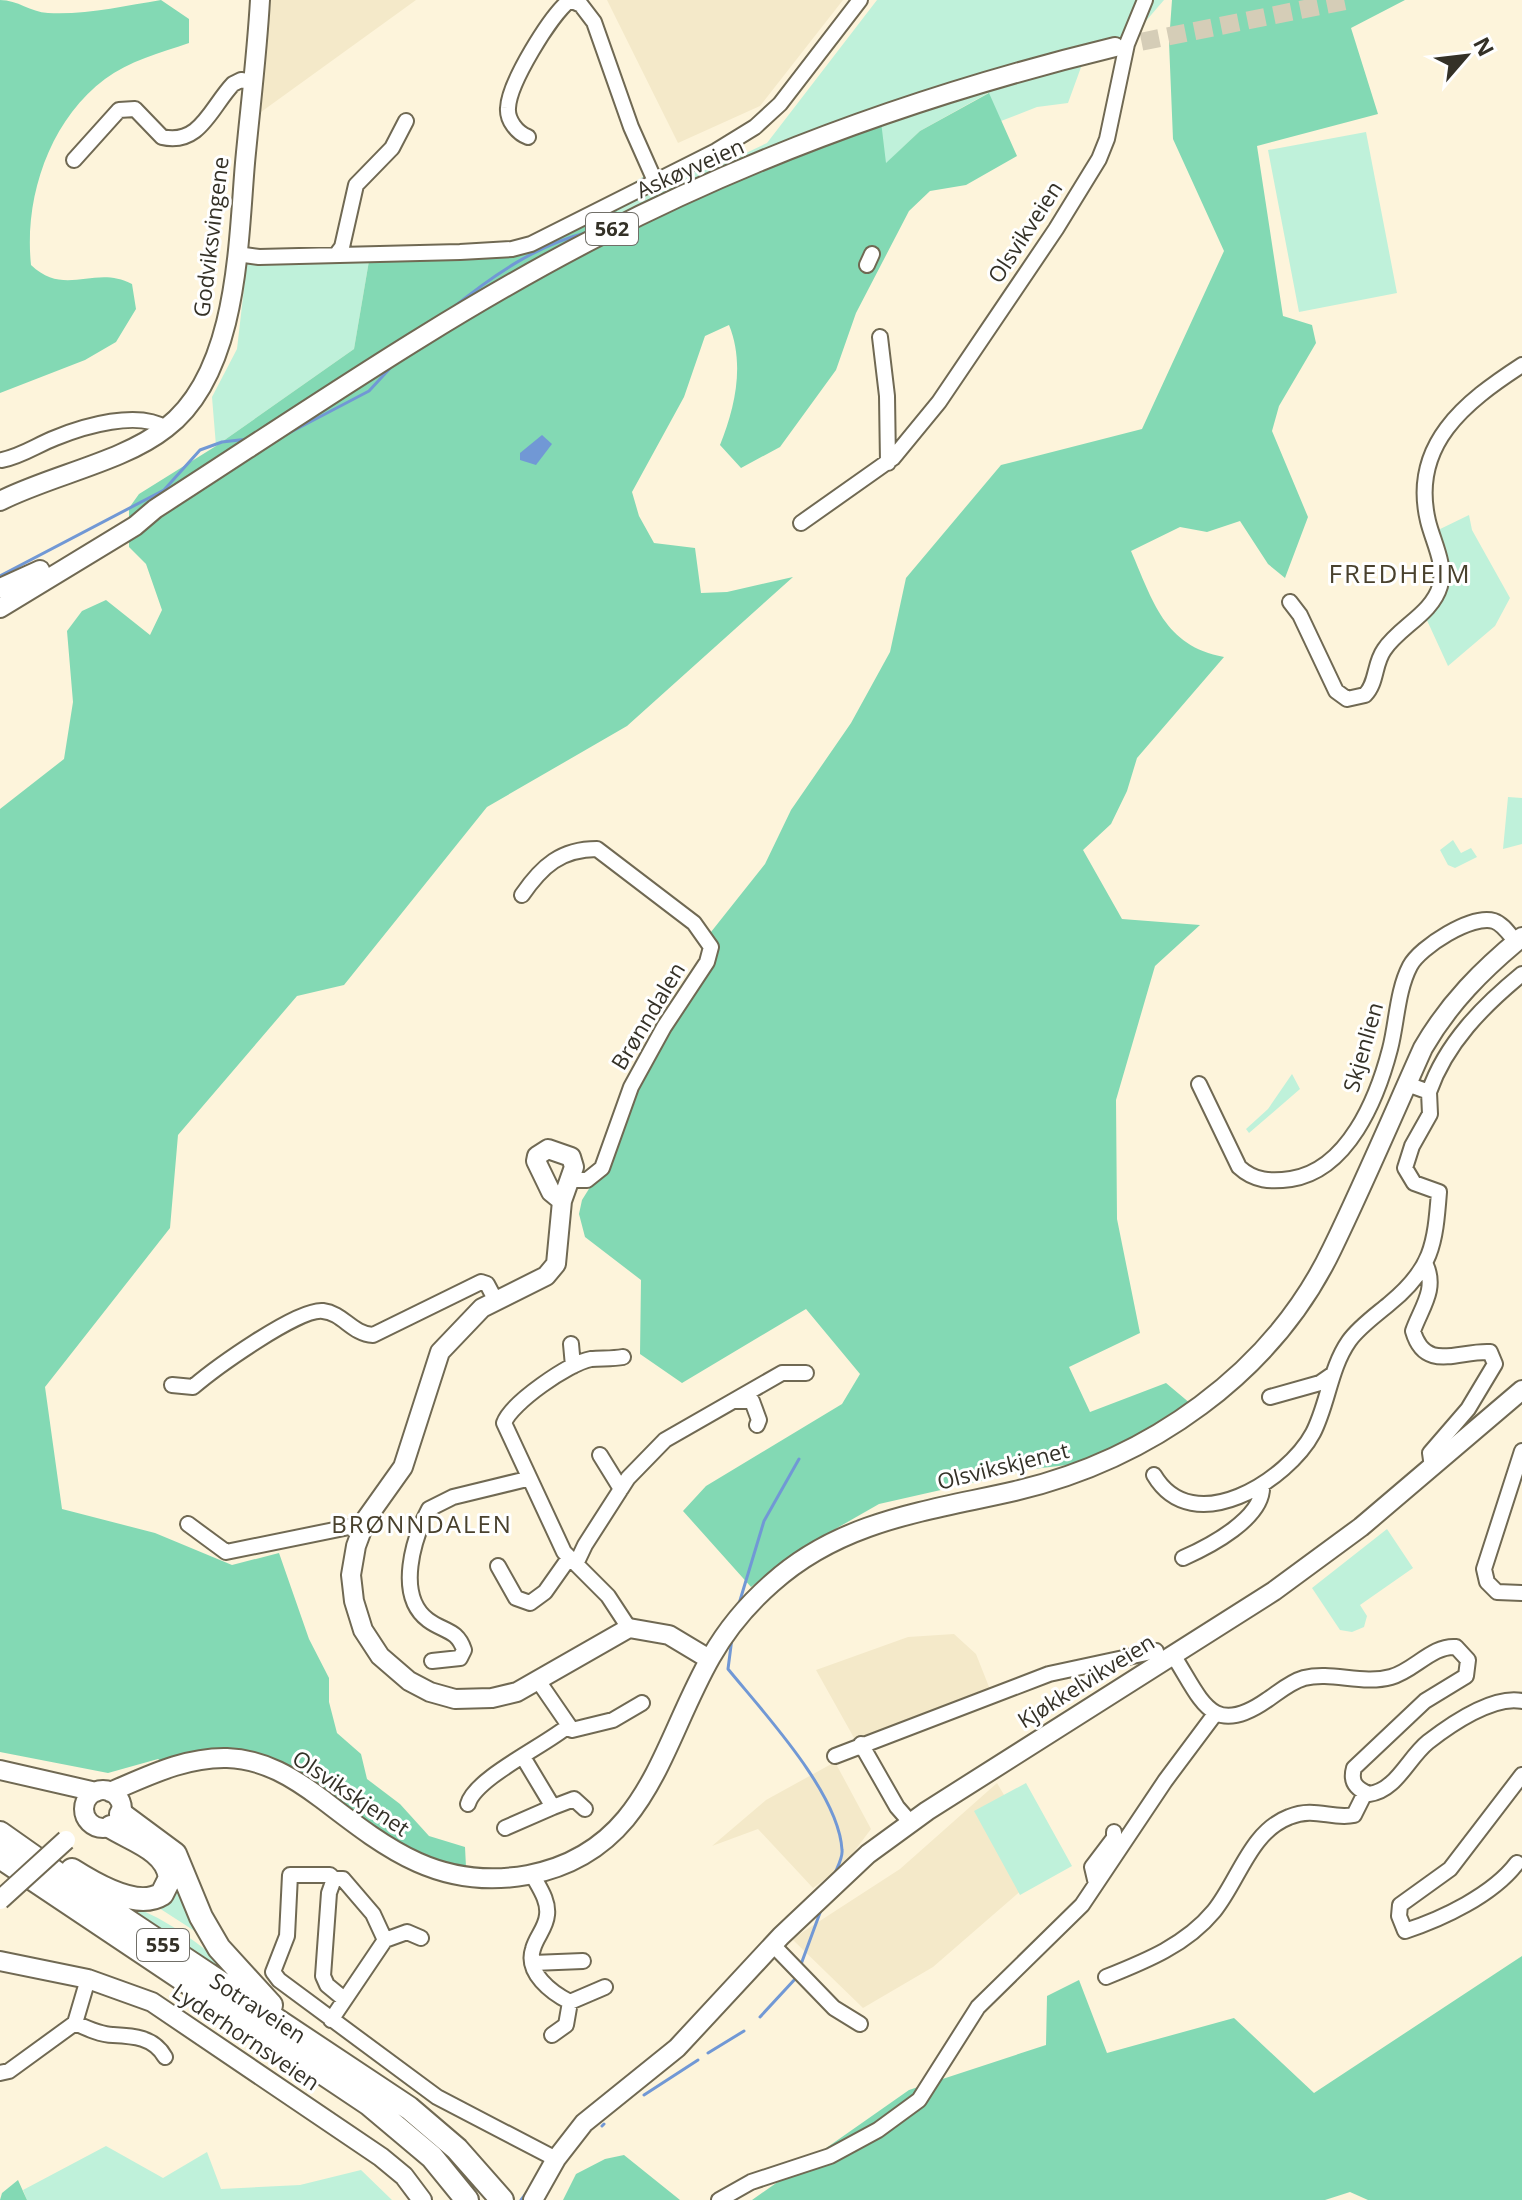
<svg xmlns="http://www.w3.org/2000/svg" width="1522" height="2200" font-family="'Open Sans',sans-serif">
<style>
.built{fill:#f4e9c9}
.green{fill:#bff1da}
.forest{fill:#83d9b4}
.water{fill:#7198d5}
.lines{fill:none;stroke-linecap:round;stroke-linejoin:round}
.stream{stroke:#7198d5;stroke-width:3}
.major-tunnel{stroke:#d5cdb7;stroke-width:18;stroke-dasharray:18 9;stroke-linecap:butt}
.minor-casing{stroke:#706953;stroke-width:18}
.major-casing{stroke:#706953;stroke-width:22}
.highway-casing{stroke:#706953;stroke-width:26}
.minor{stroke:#fff;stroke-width:14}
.major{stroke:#fff;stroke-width:18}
.highway{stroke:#fff;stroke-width:22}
.major-bridge-casing{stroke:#706953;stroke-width:22;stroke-linecap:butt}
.major-bridge{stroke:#fff;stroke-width:18}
.labels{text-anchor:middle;stroke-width:6;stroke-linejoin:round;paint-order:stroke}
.shield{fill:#fff;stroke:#716f68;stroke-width:2}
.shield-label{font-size:20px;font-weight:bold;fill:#343127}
.street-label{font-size:22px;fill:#343127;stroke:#fff}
.neighbourhood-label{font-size:24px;letter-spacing:2px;fill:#49412d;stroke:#fff}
.quarter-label{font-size:26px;letter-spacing:2px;fill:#49412d;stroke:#fff}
</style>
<rect width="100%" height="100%" fill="#fdf4db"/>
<path class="built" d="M271 0H416L261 112Z
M607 0H843L760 106 678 143Z
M954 1634 976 1654 991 1692 858 1745 816 1670 908 1637Z
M835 1762 871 1829 844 1865 813 1888 758 1829 712 1846 766 1800Z
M997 1783 1047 1868 933 1967 863 2008 792 1939 900 1869Z"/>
<path class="green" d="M877 0H1164L1126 44 1084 59 1068 103 1037 107 1001 121 988 93 920 131 873 176 618 219 614 195 655 169 710 170 767 143Z
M1366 132 1397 293 1299 312 1268 150Z
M370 255 354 349 216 446 212 397 237 349 247 262Z
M1469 515 1472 530 1510 598 1495 626 1448 666 1425 616 1437 601 1434 532Z
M1508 797 1522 798V844L1503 849Z
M1453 840 1461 853 1471 848 1477 857 1455 868 1448 865 1440 850Z
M1292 1074 1300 1089 1249 1133 1246 1129 1268 1109Z
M1387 1529 1413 1568 1360 1605 1367 1616 1364 1627 1352 1632 1340 1630 1312 1588Z
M1026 1783 1072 1866 1020 1895 974 1811Z
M178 1868 207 1939 159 1908C177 1898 177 1888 178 1868Z
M104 1897C167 1913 215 1954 259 1999Z
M106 2146 163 2178 207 2152 221 2189 300 2185 361 2170 392 2200H27L23 2190Z"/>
<path class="forest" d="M0 0C18 0 30 12 48 13 86 15 124 6 161 0L189 19V43C160 53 129 61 105 79 49 121 24 198 31 265 66 298 94 264 132 284L136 309 116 342 85 360 0 393Z
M1172 0H1405L1351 28 1378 114 1257 146 1283 316 1312 325 1316 343 1279 406 1272 431 1308 517 1285 578 1268 564 1240 521 1207 532 1180 527 1131 551C1153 601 1164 646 1224 657L1137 758 1127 791 1111 824 1083 850 1122 919 1200 925 1155 966 1116 1100 1117 1219 1140 1333 1069 1367 1090 1412 1166 1383 1191 1404 1093 1462 1033 1469 879 1504 802 1548 751 1587 683 1511 706 1486 842 1404 860 1374 806 1309 682 1383 640 1354 641 1280 585 1237 579 1214 582 1200 602 1168 617 1122 707 962V937L765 864 791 810 851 723 890 652 906 578 1001 465 1142 429 1224 251 1173 139 1169 42Z
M989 93 1017 156 966 185 930 191 909 211 856 313 836 370 780 447 741 468 720 445C735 408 745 364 729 325L705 336 684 397 632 492 639 516 654 543 695 548 701 593 727 592 793 577 627 726 487 807 344 985 297 996 178 1135 170 1228 45 1387 62 1509 155 1533 232 1565 279 1553 309 1639 329 1678V1702L337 1733 361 1754 367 1779 400 1804 429 1836 465 1847 466 1867C441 1862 418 1857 396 1843 349 1814 314 1770 257 1756 235 1750 189 1762 165 1764L158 1759 108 1773 0 1752V809L64 759 73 702 67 631 82 611 106 600 150 635 162 610 146 564 129 547V508L139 494 216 446 354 349 370 255 519 252 614 195 618 219 880 113 886 163 920 131Z
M1522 1956V2200H1368L1350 2192 1325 2200H752L909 2090 1046 2045 1047 1996 1079 1980 1107 2053 1234 2018 1314 2093Z
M624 2155 680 2200H563L576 2174 605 2159Z
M18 2180 27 2200H0L2 2193Z"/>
<path class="water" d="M542 435 552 444 536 465 520 460V453Z"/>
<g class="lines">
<path class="stream" d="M450 310C492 276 536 245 589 232
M287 434 369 391 393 365
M0 576 164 490 200 450 222 442 248 439
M738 1607 764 1521 799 1459
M732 1638 728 1669C763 1712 839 1793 842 1850 843 1857 838 1866 835 1873
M800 1967 821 1910
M760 2017 796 1978
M708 2053 744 2031
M644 2095 698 2060
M602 2126 604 2124
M521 2200 528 2191"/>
<path class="major-tunnel" d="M1115 47 1350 0"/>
<defs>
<path id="minor" d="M570 0 581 5 594 22 631 127 655 181
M528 137C517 133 507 120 508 108 509 83 550 16 570 0
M74 160 119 110 135 109 162 137C200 146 211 107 233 84L241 80 253 82
M237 254 259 257 460 252 512 249 531 244 716 151 755 127 780 104 860 0
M336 255 342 247 356 185 392 148 406 121
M867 265 872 254
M880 337 887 396 888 463
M2 460C22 456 37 445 55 438 84 426 138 410 166 428
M801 523 893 458 939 402 1056 229 1099 159 1107 139 1127 44 1145 0
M1290 602 1300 615 1336 691 1347 699 1365 695C1377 683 1374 664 1384 650 1399 627 1432 614 1440 586 1446 564 1433 542 1428 521 1410 445 1465 402 1522 365
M522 895C542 866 561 849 597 849L694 923 711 947 707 962 664 1027 631 1087 602 1168 587 1180H570
M1199 1084 1239 1167C1254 1181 1271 1182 1291 1179 1348 1170 1377 1099 1390 1049 1397 1022 1397 991 1410 966 1420 947 1472 914 1494 921 1503 924 1509 934 1516 942
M1429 1092C1446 1043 1483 1006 1522 974
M1426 1265C1437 1290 1421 1308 1413 1331 1425 1373 1459 1350 1490 1352L1495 1364 1468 1409 1430 1453 1432 1467
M571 1344 573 1366
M623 1357C612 1359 601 1358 591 1359 569 1363 511 1403 504 1423L564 1552 608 1596 629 1628
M172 1385 193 1387C214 1369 298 1308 323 1311 343 1313 352 1334 373 1335L481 1282 487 1284 496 1301
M1270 1397 1320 1383 1333 1374
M738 1401H752L759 1420 757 1425
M1522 1451 1484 1569 1487 1582 1497 1592 1522 1593
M600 1455 621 1489
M1154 1475C1193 1541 1288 1480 1313 1433 1328 1404 1330 1368 1349 1341 1359 1327 1376 1315 1389 1304 1432 1269 1435 1245 1439 1192L1414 1183 1405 1168 1412 1146 1430 1114 1429 1092 1407 1084
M188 1524 226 1552 364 1524
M1183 1558C1208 1547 1265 1518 1262 1485
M576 1564 585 1545 628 1478 665 1440 782 1373H806
M498 1566 516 1598 530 1603 545 1592 569 1558
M1173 1655C1202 1700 1211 1739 1267 1700 1279 1692 1290 1682 1304 1678 1332 1671 1362 1685 1391 1677 1414 1671 1432 1645 1456 1647L1468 1660 1466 1676 1425 1701 1354 1768C1350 1782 1356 1789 1369 1794 1396 1791 1408 1758 1428 1742 1450 1725 1493 1695 1522 1701
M432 1661 460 1658 464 1650C457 1629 444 1632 428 1620 395 1595 414 1537 429 1509L453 1497 527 1479
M539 1682 572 1730 613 1720 642 1703
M861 1744 897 1807 911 1823
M835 1756 1049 1674 1156 1651
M468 1804C475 1778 546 1745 568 1726
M553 1807 574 1799 585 1809
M505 1828 553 1807 523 1757
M1517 1863C1493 1895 1442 1919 1405 1931L1399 1916 1400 1905 1450 1869 1522 1775
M532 1874C538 1886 549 1900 547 1915 546 1928 536 1937 533 1949 525 1973 552 1993 570 2002L566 2025 552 2035
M334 1879 330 1875H290L287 1936 273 1972 279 1980 437 2097 556 2159
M1096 1884 1092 1867 1114 1838V1832
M773 1945 834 2008 860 2024
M533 1963 583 1961
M1106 1977C1146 1961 1186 1945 1214 1911 1239 1880 1250 1832 1289 1817 1315 1806 1332 1820 1354 1815L1365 1793
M344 1999 327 1985 323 1976 329 1893 334 1879H343L373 1914 385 1940
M570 2002 605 1987
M331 2020 385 1940 407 1932 421 1938
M75 2023C86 2028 101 2035 113 2035 133 2036 154 2037 165 2057
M0 2073 9 2071 75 2023 88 1979
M719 2200 751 2182 830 2156 878 2130 919 2100 978 2007 1082 1905 1165 1781 1215 1714"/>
<path id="major" d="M0 501C51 475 123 462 166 428 238 373 238 245 245 163 250 109 257 54 260 0
M0 588 40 570
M0 608 135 526 155 509C301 415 445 315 599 236 761 152 938 90 1115 47
M562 1201 551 1192 536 1161 537 1156 548 1149 571 1157 574 1167 562 1201 556 1264 546 1276 482 1308 440 1352 403 1467 366 1519 356 1546 351 1575 354 1601 363 1630 380 1656 409 1681 430 1692 455 1699 492 1698 517 1692 629 1628 669 1635 709 1659
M0 1770 96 1792
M84 1809a19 19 0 1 1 38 0a19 19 0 1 1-38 0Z
M110 1792C148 1776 185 1757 227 1758 264 1759 294 1778 322 1799 387 1849 440 1891 528 1875 648 1852 660 1746 711 1657 727 1629 748 1604 772 1583 842 1520 928 1511 1015 1491 1148 1460 1272 1374 1332 1249 1364 1183 1393 1115 1423 1048 1449 1003 1482 970 1522 937
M0 1961 88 1979 152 2002 381 2157 404 2176 422 2200
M533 2200 556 2159 584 2123 677 2048 781 1936 868 1854 927 1811 1274 1591 1361 1527 1522 1390"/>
<path id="highway" d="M121 1814 175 1854 201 1917 219 1948 271 2005
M0 1833 78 1888 409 2108 457 2149 502 2200
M0 1857 369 2104 432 2157 467 2200
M72 1870C94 1884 137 1910 162 1894L170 1878C167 1850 132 1840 111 1827"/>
</defs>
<use href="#minor" class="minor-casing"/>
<use href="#major" class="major-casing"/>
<use href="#highway" class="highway-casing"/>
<use href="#minor" class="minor"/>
<use href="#major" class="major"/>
<use href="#highway" class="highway"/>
<defs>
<path id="major-bridge" d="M0 1900 66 1840"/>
</defs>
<use href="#major-bridge" class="major-bridge-casing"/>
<use href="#major-bridge" class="major-bridge"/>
</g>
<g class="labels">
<g class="shield">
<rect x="586" y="213" width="52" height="32" rx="6"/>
<rect x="137" y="1929" width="52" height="32" rx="6"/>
</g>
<g class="shield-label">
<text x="612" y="236">562</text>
<text x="163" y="1952">555</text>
</g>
<g class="street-label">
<text transform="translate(690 168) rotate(-24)" y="8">Askøyveien</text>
<text transform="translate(1025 232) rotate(-57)" y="8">Olsvikveien</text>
<text transform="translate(211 237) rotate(-83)" y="8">Godviksvingene</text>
<text transform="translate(648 1016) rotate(-59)" y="8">Brønndalen</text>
<text transform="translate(1363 1047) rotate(-74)" y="8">Skjenlien</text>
<text transform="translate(1003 1466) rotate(-14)" y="8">Olsvikskjenet</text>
<text transform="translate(1086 1681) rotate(-32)" y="8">Kjøkkelvikveien</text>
<text transform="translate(351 1793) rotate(34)" y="8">Olsvikskjenet</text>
<text transform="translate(258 2008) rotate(33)" y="8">Sotraveien</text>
<text transform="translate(246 2037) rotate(34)" y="8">Lyderhornsveien</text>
</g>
<g class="neighbourhood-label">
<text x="422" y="1533">BRØNNDALEN</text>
</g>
<g class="quarter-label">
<text x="1400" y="583">FREDHEIM</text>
</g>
</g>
<g transform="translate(1466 56) rotate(62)" stroke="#ffffff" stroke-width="6" paint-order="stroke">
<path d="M0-6L14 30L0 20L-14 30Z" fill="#343127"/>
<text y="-12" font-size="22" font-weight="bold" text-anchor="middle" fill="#343127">N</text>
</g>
</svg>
